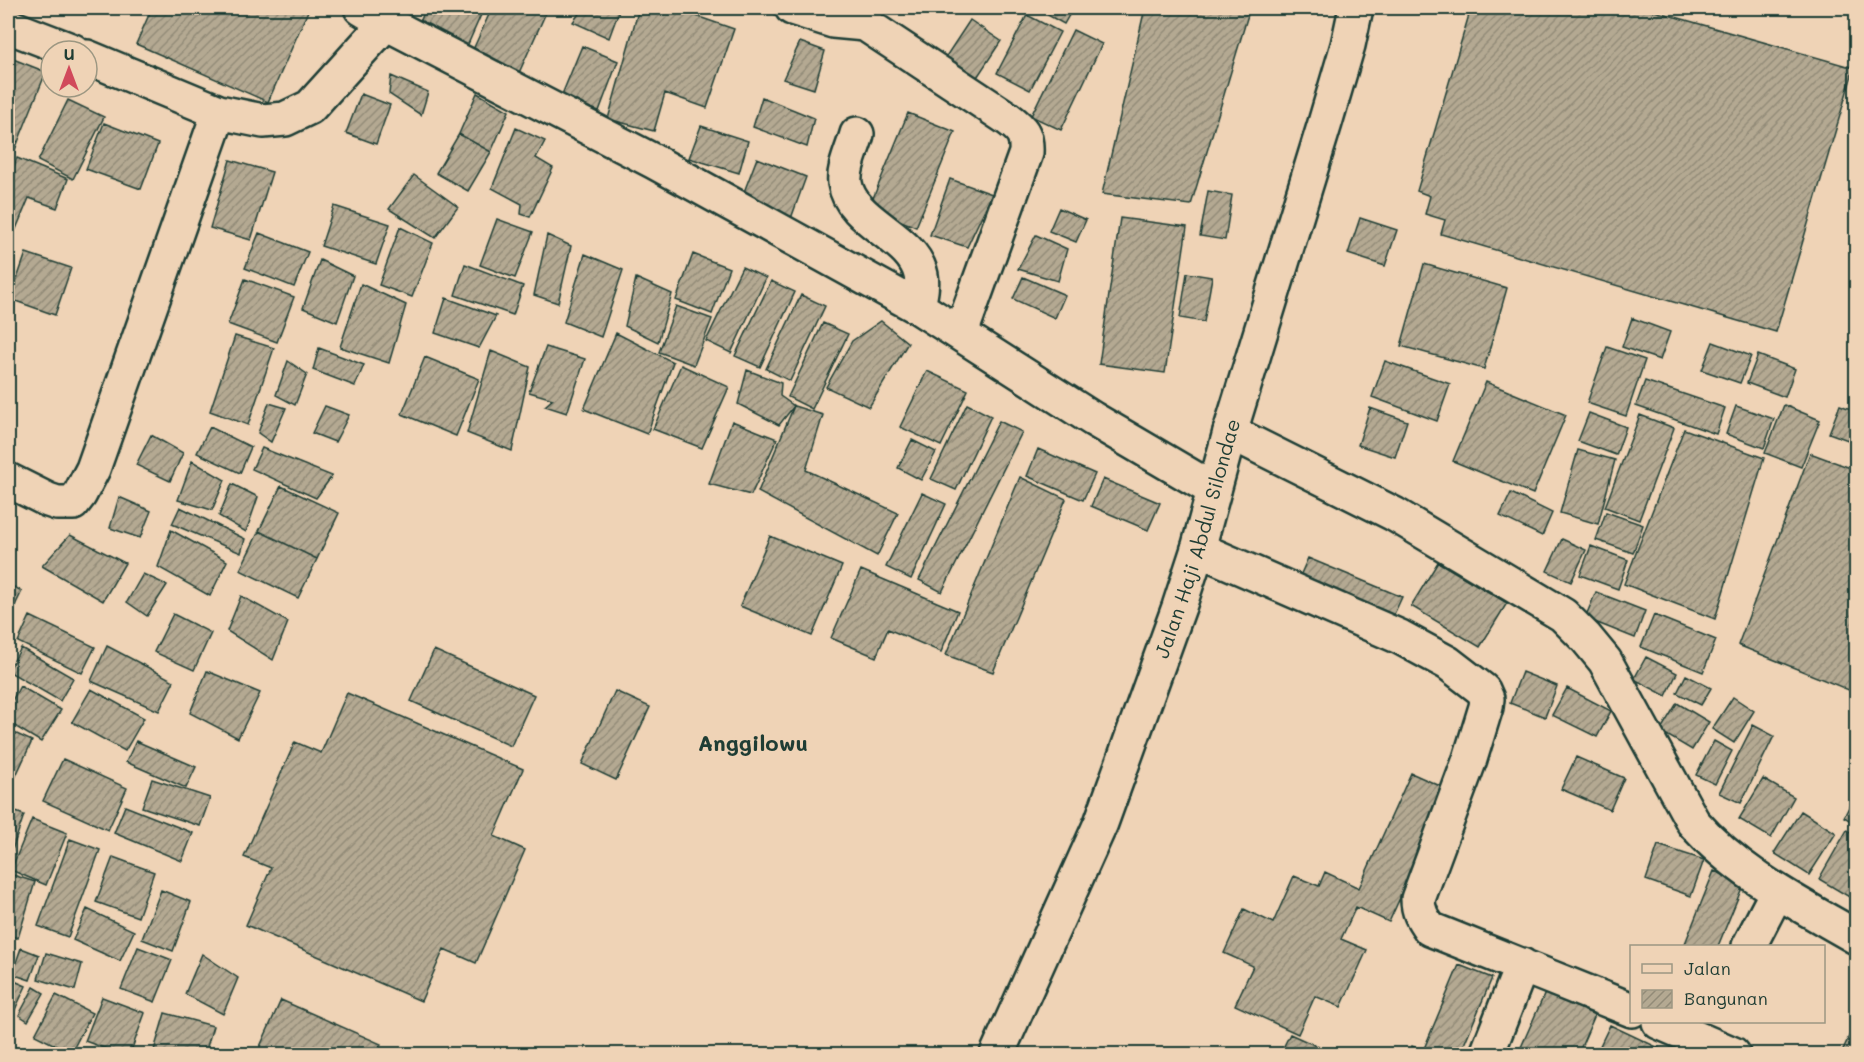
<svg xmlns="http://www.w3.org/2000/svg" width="1864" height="1062" font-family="Mali,sans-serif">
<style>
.building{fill:url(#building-hatch);stroke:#1f3d34;stroke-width:1.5}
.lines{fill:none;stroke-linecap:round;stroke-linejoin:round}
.minor-casing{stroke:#1f3d34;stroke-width:38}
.highway-casing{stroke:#1f3d34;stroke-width:38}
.minor{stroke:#efd3b6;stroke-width:33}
.highway{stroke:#efd3b6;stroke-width:33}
.labels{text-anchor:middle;stroke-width:4.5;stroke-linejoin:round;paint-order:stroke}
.street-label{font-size:20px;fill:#1f3d34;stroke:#efd3b6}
.quarter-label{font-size:22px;font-weight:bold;fill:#1f3d34;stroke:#efd3b6}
</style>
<defs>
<pattern id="building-hatch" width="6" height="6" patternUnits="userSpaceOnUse" patternTransform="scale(1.5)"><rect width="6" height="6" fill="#b4a992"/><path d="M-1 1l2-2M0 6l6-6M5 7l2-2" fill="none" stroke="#928b78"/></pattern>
</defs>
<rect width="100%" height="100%" fill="#efd3b6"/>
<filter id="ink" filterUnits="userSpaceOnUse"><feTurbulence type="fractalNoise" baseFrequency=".0167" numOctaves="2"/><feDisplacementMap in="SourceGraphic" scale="12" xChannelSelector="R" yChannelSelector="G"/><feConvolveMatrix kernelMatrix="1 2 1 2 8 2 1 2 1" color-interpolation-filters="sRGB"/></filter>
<g filter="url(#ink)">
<path class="building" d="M152 8H301L308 11 268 102 136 44Z
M426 8H484L465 51 417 29Z
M492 8H548L518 75 471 54Z
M583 8H620L609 38 573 22Z
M639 8H673L734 29 707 108 665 93 654 131 608 119Z
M1035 8H1073L1064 24Z
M1145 8H1250L1191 205 1102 194Z
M1471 8H1644L1854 68 1776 332 1441 234 1445 220 1425 214 1430 196 1417 191Z
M1027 15 1060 32 1030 90 997 73Z
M970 20 1001 41 970 88 939 67Z
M1073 30 1102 44 1061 130 1031 116Z
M800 42 825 51 814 89 783 79Z
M582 46 618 61 599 111 561 97Z
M8 57 46 72 18 142 8 137Z
M391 76 428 92 421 115 389 94Z
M477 93 509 111 491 152 459 134Z
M361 94 390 105 376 144 346 133Z
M762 97 814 118 807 147 753 127Z
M68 100 104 117 73 179 38 161Z
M908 113 955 132 916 227 869 208Z
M104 123 158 144 141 189 86 169Z
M701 126 748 141 739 173 689 158Z
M516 128 545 141 536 158 553 168 530 217 521 214 522 204 492 188Z
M459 134 491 152 468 191 436 173Z
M8 137 18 142 8 168Z
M17 158 68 179 57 208 29 198 16 229 8 225V180Z
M757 158 806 177 789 224 739 205Z
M230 160 272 172 251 240 210 228Z
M414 175 458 207 435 238 389 209Z
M950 179 992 194 967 247 930 235Z
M1208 191 1232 195 1225 240 1200 236Z
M334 206 390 224 376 264 321 246Z
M1059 208 1086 220 1076 242 1049 231Z
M1120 218 1187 227 1165 373 1099 364Z
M1360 218 1397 230 1385 266 1348 254Z
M497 219 533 232 515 278 480 265Z
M400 227 433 243 412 297 379 285Z
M259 233 308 252 294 287 245 268Z
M547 235 571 246 558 303 534 295Z
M1036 235 1067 249 1058 281 1018 269Z
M26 253 71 268 55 315 10 299Z
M585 254 623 270 601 337 564 322Z
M693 254 729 268 712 314 676 300Z
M320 260 353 276 337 322 303 308Z
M465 264 523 286 513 315 455 295Z
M1424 264 1507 288 1484 369 1401 346Z
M742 267 766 278 731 353 706 341Z
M1187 273 1212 277 1204 322 1180 318Z
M1023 277 1065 295 1055 318 1013 299Z
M636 278 672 294 658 342 625 326Z
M245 279 294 297 277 342 228 324Z
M771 281 795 292 760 367 735 356Z
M361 284 406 305 389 363 340 347Z
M801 295 825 306 790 381 766 369Z
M446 298 496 316 479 348 435 333Z
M676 306 712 319 694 365 659 352Z
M1632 318 1670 332 1660 360 1622 347Z
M881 321 908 343 869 407 826 387 852 341Z
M823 323 848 334 812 409 788 397Z
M616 333 673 362 647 434 584 409Z
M235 336 274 348 248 425 210 411Z
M1713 342 1751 356 1740 383 1702 370Z
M546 347 585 359 567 413 545 406 553 399 529 392Z
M1607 347 1645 360 1626 416 1587 403Z
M319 348 364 365 355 386 313 370Z
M491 351 530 367 512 451 467 433Z
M1758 355 1795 369 1785 397 1747 383Z
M425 357 479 379 456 436 402 414Z
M288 361 307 374 295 405 276 395Z
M1385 361 1450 384 1437 421 1372 397Z
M681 365 729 387 702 448 653 429Z
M747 370 781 383 780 396 794 406 779 425 738 404Z
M927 371 968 390 941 446 900 427Z
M1645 381 1725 408 1716 434 1636 406Z
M1486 382 1566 415 1533 494 1453 461Z
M269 403 286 408 271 442 258 433Z
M967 404 991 416 956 490 931 479Z
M1784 405 1820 420 1801 467 1765 453Z
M1840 405 1856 411V443L1829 433Z
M325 406 349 415 335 442 312 433Z
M794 406 823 415 806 470 898 513 877 556 758 492Z
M1736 406 1774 419 1764 448 1726 434Z
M1370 408 1407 421 1395 457 1358 445Z
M1589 413 1626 427 1616 455 1578 441Z
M1640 415 1674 428 1639 520 1605 507Z
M732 421 777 439 751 495 709 484Z
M999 421 1022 432 942 592 919 580Z
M210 427 251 447 240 473 197 453Z
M1684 429 1764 458 1715 619 1624 584Z
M151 435 183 453 170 481 136 465Z
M912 440 936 452 921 480 898 468Z
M262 448 332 476 316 498 252 469Z
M1038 449 1095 474 1083 500 1027 476Z
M1578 450 1615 460 1598 524 1560 513Z
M1810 453 1856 470V693L1738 645Z
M192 461 225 480 212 510 178 500Z
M1020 477 1066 499 993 672 946 655Z
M1103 479 1160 503 1148 530 1091 506Z
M232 484 258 497 246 532 219 516Z
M281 486 339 513 317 559 259 531Z
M922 493 946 504 911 579 886 567Z
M1511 493 1552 513 1542 536 1500 516Z
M119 497 151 511 140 538 110 528Z
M180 507 245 539 241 553 172 524Z
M1606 512 1643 525 1633 553 1596 540Z
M171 530 227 561 210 596 158 567Z
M259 531 317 559 298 598 240 570Z
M70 535 125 563 103 601 42 566Z
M770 536 842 566 812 636 740 606Z
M1562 539 1586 550 1571 582 1547 571Z
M1591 546 1628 560 1618 589 1580 575Z
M1308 558 1402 597 1389 625 1296 585Z
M1438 562 1507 603 1480 647 1411 606Z
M861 570 958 611 941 652 888 629 876 657 831 638Z
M143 574 167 585 147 616 127 602Z
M8 584 22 591 8 620Z
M1596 592 1645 611 1635 638 1585 618Z
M241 596 288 622 273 660 227 631Z
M173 614 211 633 194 670 154 652Z
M1654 615 1716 640 1703 672 1641 647Z
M30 616 95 647 82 673 18 642Z
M107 646 174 681 159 711 91 681Z
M21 648 73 678 60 701 8 671Z
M434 650 534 695 511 746 411 701Z
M1646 657 1677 673 1666 696 1634 679Z
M207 671 260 693 238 738 190 713Z
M1522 672 1557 686 1545 717 1510 703Z
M1686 675 1711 688 1701 705 1677 693Z
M20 686 61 710 41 742 8 722V708Z
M1567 688 1611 711 1597 737 1552 715Z
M91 689 144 718 125 751 72 722Z
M615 691 650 707 616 780 582 764Z
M347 693 523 769 494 836 525 850 476 963 444 949 421 1001 246 925 271 868 244 857 295 742 321 753Z
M1733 697 1754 711 1734 743 1712 729Z
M1677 703 1709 722 1692 750 1660 731Z
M1753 725 1774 736 1741 803 1719 793Z
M8 730 32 741 8 793Z
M136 741 196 767 186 788 126 762Z
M1714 741 1732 751 1715 784 1696 775Z
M1576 757 1624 778 1610 810 1561 789Z
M63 759 127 788 108 830 43 801Z
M1411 773 1449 790 1389 922 1356 907 1341 939 1367 950 1341 1007 1315 996 1298 1034 1235 1005 1253 966 1224 953 1244 909 1273 923 1294 876 1319 886 1325 872 1359 888Z
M152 779 210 798 200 826 142 807Z
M1763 779 1794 797 1771 838 1739 819Z
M1856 793V824L1844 817Z
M125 806 193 833 182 861 114 833Z
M8 809 24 815 8 862Z
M1801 811 1836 833 1809 875 1774 853Z
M32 819 67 833 46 885 11 870Z
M1847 830 1856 836V889L1851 898 1819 879Z
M70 839 100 850 68 937 38 926Z
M1658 845 1704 860 1691 896 1646 880Z
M113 857 154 872 138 917 96 902Z
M1714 871 1744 883 1718 946H1684Z
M10 874 35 882 18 938 8 935V881Z
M161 890 191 902 173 951 142 939Z
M87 909 134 931 120 961 73 940Z
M138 947 172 960 155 1002 121 989Z
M21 948 39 955 30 980 12 974Z
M46 953 82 964 75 990 38 979Z
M202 954 238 978 223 1014 185 994Z
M1459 965 1492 978 1460 1054H1409L1412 1046 1423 1051Z
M12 980 26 986 12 1016 8 1014V990Z
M34 987 44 993 28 1021 19 1015Z
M1545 993 1595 1015 1578 1054H1518Z
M56 995 92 1013 71 1053 35 1035Z
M102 997 145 1013 130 1054H120L85 1041Z
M281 1000 381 1044 376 1054H267L258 1051Z
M165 1013 213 1026 205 1054H153Z
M1856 1021V1054H1841Z
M1610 1025 1661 1049 1658 1054H1596Z
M1290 1034 1332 1053 1331 1054H1280Z"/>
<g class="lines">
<defs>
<path id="minor" d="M361 8 386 23
M792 8 833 21 865 24 1007 118C1022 129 1027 134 1026 153L961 333
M8 26 73 51
M87 57 219 112 263 121 285 119 310 107 386 23 653 161 918 307 1093 419 1214 490
M857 134C853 149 843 168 845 183 851 223 913 236 921 275 923 285 920 297 918 307
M1230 432 1394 514 1563 615 1586 638 1605 661 1693 822C1737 873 1799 904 1856 937
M8 480 48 500 57 503H73L80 494 93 469 219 112
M1198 549 1400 637 1448 663 1483 690 1487 699 1486 707 1470 759 1418 899C1418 912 1423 919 1430 929L1632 1010
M1749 946 1777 892
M1659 1022 1733 1054
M1487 1054 1522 965"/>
<g id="highway">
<path id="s1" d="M997 1054 1101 823 1179 607 1198 549 1230 432 1325 123 1348 45 1356 8"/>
</g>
</defs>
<use href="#minor" class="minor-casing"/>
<use href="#highway" class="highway-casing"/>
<use href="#minor" class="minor"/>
<use href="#highway" class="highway"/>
</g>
</g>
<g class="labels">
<g class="street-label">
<text dy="7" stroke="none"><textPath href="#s1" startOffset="554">Jalan Haji Abdul Silondae</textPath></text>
</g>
<g class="quarter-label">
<text x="753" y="751">Anggilowu</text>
</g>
</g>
<rect width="1864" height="1062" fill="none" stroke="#efd3b6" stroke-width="30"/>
<rect x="15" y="15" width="1834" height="1032" fill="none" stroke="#1f3d34" stroke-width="2" filter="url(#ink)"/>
<rect x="1630" y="945" width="195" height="78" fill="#efd3b6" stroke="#9c9782" stroke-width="1.5"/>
<rect x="1642" y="964" width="30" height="9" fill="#efd3b6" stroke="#9c9782" stroke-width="1.5"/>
<text x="1684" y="975" font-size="18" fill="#1f3d34">Jalan</text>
<rect x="1642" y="990" width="30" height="18" fill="url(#building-hatch)" stroke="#9c9782" stroke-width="1.5"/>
<text x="1684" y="1005" font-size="18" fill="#1f3d34">Bangunan</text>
<g transform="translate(69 69)"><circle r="28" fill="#efd3b6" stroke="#9c9782" stroke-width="1.5"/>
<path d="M0-4.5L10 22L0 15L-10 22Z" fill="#d1495b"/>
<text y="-9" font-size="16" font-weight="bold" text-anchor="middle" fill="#1f3d34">U</text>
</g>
</svg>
